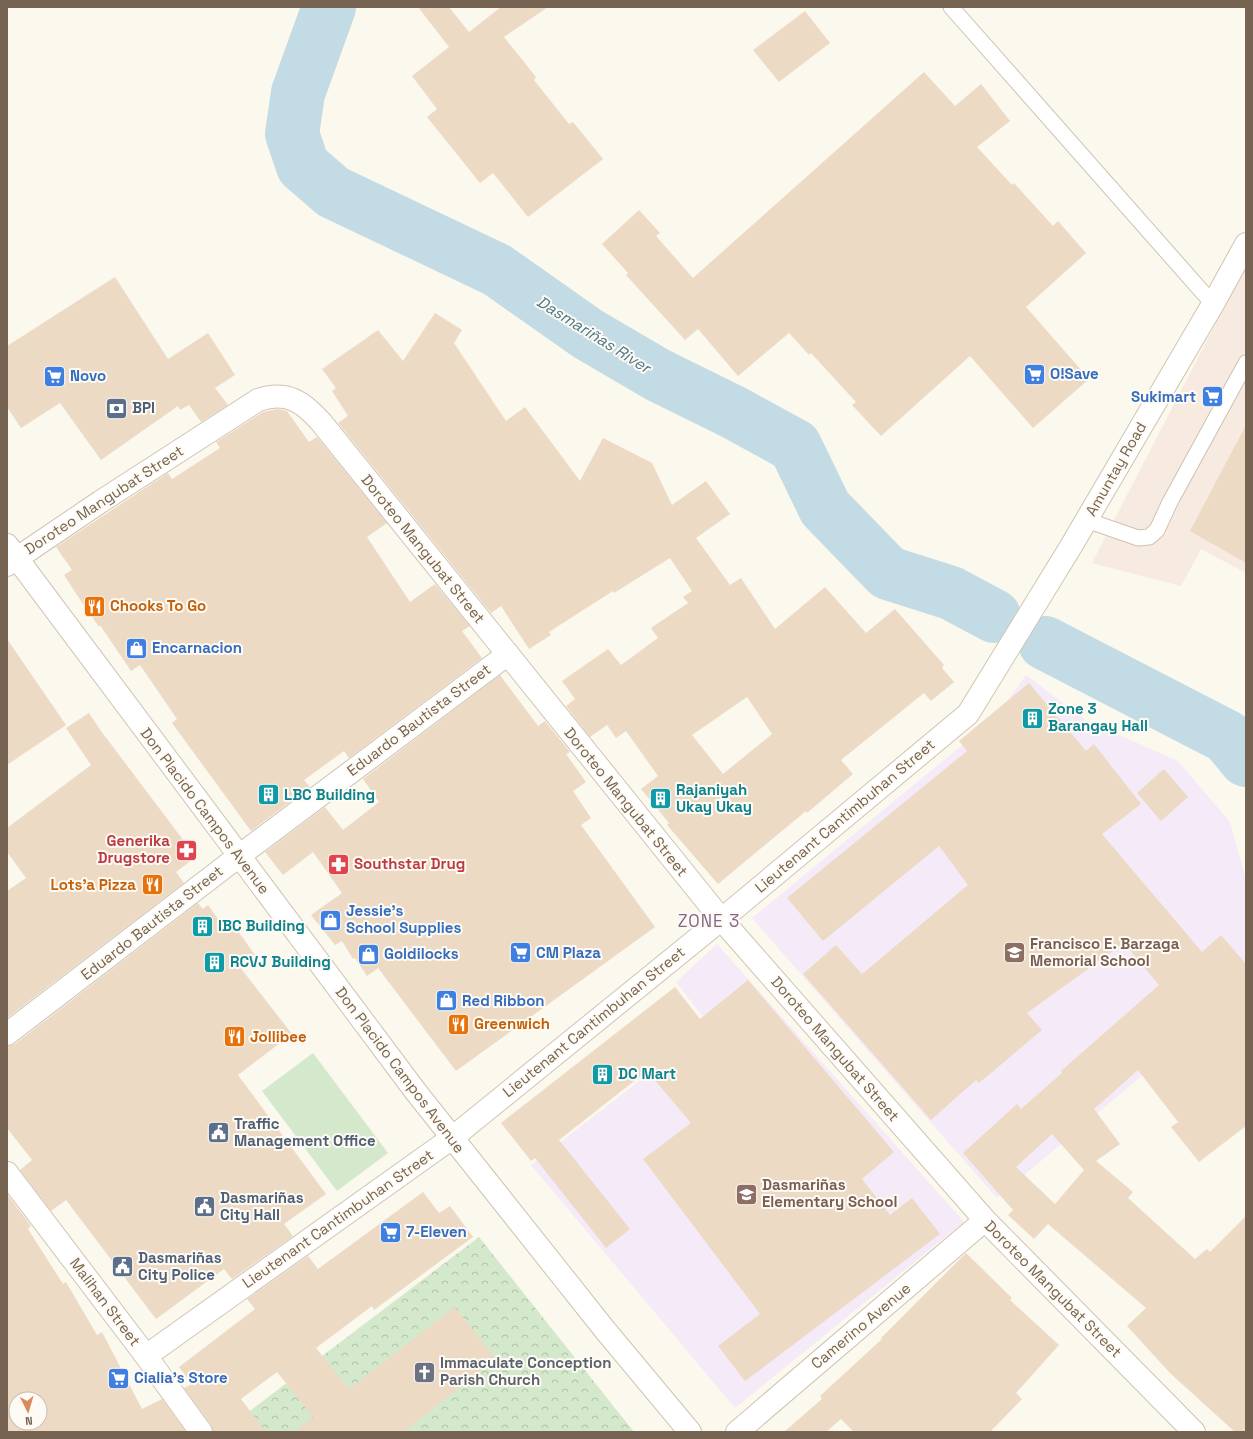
<svg xmlns="http://www.w3.org/2000/svg" width="1253" height="1439" font-family="'Space Grotesk',sans-serif">
<style>
.commercial{fill:#f7eae0}
.education{fill:#f5eaf8}
.park{fill:url(#park-crowns)}
.pitch{fill:#d4e9cc}
.lines{fill:none;stroke-linecap:round;stroke-linejoin:round}
.river{stroke:#c3dbe4;stroke-width:54}
.building{fill:#ecdac5;fill-rule:evenodd}
.lane-casing{stroke:#cdc2b3;stroke-width:17}
.street-casing{stroke:#cdc2b3;stroke-width:24}
.secondary-casing{stroke:#d0c3b1;stroke-width:24}
.lane{stroke:#fff;stroke-width:15}
.street{stroke:#fff;stroke-width:22}
.secondary{stroke:#fff;stroke-width:22}
.labels{text-anchor:middle;stroke-width:4;stroke-linejoin:round;paint-order:stroke}
.shop-label{font-size:15px;font-weight:bold;fill:#366cbe;stroke:#fefbf4;text-anchor:start}
.service-label{font-size:15px;font-weight:bold;fill:#4e5e75;stroke:#fefbf4;text-anchor:start}
.street-label{font-size:15px;fill:#766351;stroke:#fefbf4}
.food-label{font-size:15px;font-weight:bold;fill:#c56008;stroke:#fefbf4;text-anchor:start}
.culture-label{font-size:15px;font-weight:bold;fill:#0d838f;stroke:#fefbf4;text-anchor:start}
.health-label{font-size:15px;font-weight:bold;fill:#be3a42;stroke:#fefbf4;text-anchor:end}
.education-label{font-size:15px;font-weight:bold;fill:#785e54;stroke:#fefbf4;text-anchor:start}
.worship-label{font-size:15px;font-weight:bold;fill:#5b616d;stroke:#fefbf4;text-anchor:start}
.water-label{font-size:16px;font-style:italic;fill:#507a8d;stroke:#fefbf4}
.quarter-label{font-size:17px;letter-spacing:1px;fill:#82668a;stroke:#fefbf4}
</style>
<defs>
<pattern id="park-crowns" width="20" height="18" patternUnits="userSpaceOnUse"><rect width="20" height="18" fill="#d4e9cc"/><path d="M2 6a3 3 0 1 1 6 0M12 15a3 3 0 1 1 6 0" fill="none" stroke="#b1c0a8"/></pattern>
</defs>
<rect width="100%" height="100%" fill="#fbf8ed"/>
<path class="commercial" d="M1246 265V573L1201 549 1181 586 1092 563Z"/>
<path class="education" d="M1026 675 1085 720 1178 761 1230 822 1246 880V988L997 1198 752 918 994 719Z
M717 944 964 1222 735 1408 531 1165 710 1026 676 982Z"/>
<path class="park" d="M479 1237 634 1432H222Z"/>
<path class="pitch" d="M313 1053 388 1153 337 1191 262 1091Z"/>
<g class="lines">
<path class="river" d="M329 7 298 93 292 134 303 166 333 192 497 270 588 334 658 375 735 413 795 446 825 508 888 573 951 593 994 616
M1045 643 1227 737 1246 760"/>
</g>
<path class="building" d="M418 7H449L469 32 501 7H548L504 37 536 77 534 80 569 124 573 122 603 159 528 217 493 173 480 183 427 117 437 109 412 76 449 47Z
M805 11 830 43 779 82 753 50Z
M924 72 955 106 981 84 1010 121 977 147 1012 185 1014 183 1053 226 1058 221 1086 253 1026 307 1089 379 1033 428 970 356 881 436 852 405 856 402 811 353 809 355 789 333 738 376 698 329 685 340 626 275 628 273 602 244 639 210 660 233 656 236 693 278Z
M115 277 168 359 208 333 235 375 215 388 228 405 201 422 189 405 180 410 178 406 101 460 60 403 21 428 7 407V346Z
M435 313 462 330 454 343 506 421 525 407 580 481 603 438 652 463 672 505 706 481 730 514 696 538 730 585 741 578 775 629 825 587 866 633 895 609 944 665 942 668 954 682 931 701 924 693 841 760 853 774 807 813 806 811 718 884 667 825 669 823 641 789 658 776 626 731 616 738 607 725 590 737 566 706 575 699 562 681 608 649 621 665 658 638 651 628 688 603 683 597 692 591 670 558 614 593 613 591 549 632 551 635 529 649 501 606 491 613 338 423 348 416 332 391 336 388 322 369 378 330 403 361ZM747 697 772 734 723 774 692 735Z
M277 409 287 411 309 442 317 437 387 523 367 537 410 602 435 584 470 626 462 631 482 658 349 758 344 751 304 780 310 787 251 831 172 723 177 719 140 665 131 671 100 625 99 627 79 598 64 575 72 570 56 547 168 473 172 479 220 448 216 442 263 412Z
M1246 425V563L1190 531Z
M7 639 66 725 7 765Z
M500 675 538 726 545 721 570 752 566 754 586 782 573 791 591 818 581 825 655 927 456 1071 378 968 367 976 355 958 353 959 342 941 335 945 311 915 342 893 313 852 283 875 265 852 325 807 343 830 379 802 363 779Z
M1029 683 1086 751 1094 744 1141 804 1102 834 1202 952 1221 935 1246 964V1126L1199 1162 1171 1127 1178 1122 1138 1070 1094 1109 1120 1144 1096 1161 1133 1192 1128 1198 1195 1259 1207 1249 1210 1252 1246 1216V1432H1235L1171 1374 1127 1326 1146 1308 1048 1224 1034 1239 1008 1215 1013 1210 963 1153 1017 1104 1021 1109 1062 1073 1061 1071 1159 985 1124 943 1027 1013 1042 1030 979 1083 976 1080 931 1120 803 974 836 945 862 974 968 885 939 846 823 941 787 898 967 751 959 741ZM1052 1134 1084 1170 1055 1204 1016 1167Z
M89 713 101 731 196 857 176 872 184 883 7 1018V891L26 878 7 852V828L91 765 66 728Z
M1164 769 1188 797 1161 821 1137 793Z
M198 903 203 909 208 905 228 933 235 927 255 955 239 966 292 1034 238 1075 326 1194 284 1224 293 1236 232 1279 224 1269 156 1319 66 1200 51 1211 20 1170 32 1160 7 1128V1046L15 1044Z
M748 980 894 1152 862 1179 890 1215 912 1198 940 1234 745 1381 718 1346 760 1314 643 1159 691 1123 647 1071 559 1140 630 1229 606 1248 535 1158 531 1161 501 1123 675 987 700 1019Z
M423 1192 439 1213 450 1206 473 1237 374 1310 372 1306 316 1348 349 1389 455 1307 496 1359 403 1432H295L313 1417 277 1372 241 1399 266 1432H213L211 1425 184 1388 192 1384 179 1367 255 1309 247 1299 308 1256 318 1269Z
M7 1194 31 1226 28 1229 63 1284 66 1282 97 1335 102 1332 142 1409 162 1399 186 1432H7ZM16 1399H40V1423H16Z
M966 1253 1012 1298 1010 1300 1059 1345 1016 1393 1022 1399 990 1432H854L841 1419 826 1432H784L822 1399 820 1396 882 1339 881 1338Z"/>
<g class="lines">
<defs>
<path id="lane" d="M951 7 1213 304
M1086 520 1138 538 1149 537 1157 530 1170 502 1246 363"/>
<path id="street" d="M7 1034 239 856 508 654"/>
<path id="secondary" d="M7 545 416 1092 605 1330 690 1432
M7 565 100 502 258 400C287 390 303 402 321 422L721 919 985 1220 1194 1432
M7 1173 146 1356 201 1432
M146 1356 452 1138 734 909 968 714 1070 548 1213 304 1246 244
M737 1432 985 1220"/>
</defs>
<use href="#lane" class="lane-casing"/>
<use href="#street" class="street-casing"/>
<use href="#secondary" class="secondary-casing"/>
<use href="#lane" class="lane"/>
<use href="#street" class="street"/>
<use href="#secondary" class="secondary"/>
</g>
<defs>
<symbol id="supermarket-square" viewBox="-11 -11 22 22"><rect x="-9" y="-9" width="18" height="18" rx="4" fill="#3f7fe0" stroke="#fefbf4"/><path d="M-6-5.5h2.5l.6 2H6L4.5 2H-2.5L-4.4-4H-6ZM-1.5 3.2a1.3 1.3 0 1 0 .1 0ZM3 3.2a1.3 1.3 0 1 0 .1 0Z" fill="#fff"/></symbol>
<symbol id="bank-square" viewBox="-11 -11 22 22"><rect x="-9" y="-9" width="18" height="18" rx="4" fill="#5c6f8a" stroke="#fefbf4"/><path d="M-6-4H6V4H-6ZM0-2.3a2.3 2.3 0 1 0 0 4.6a2.3 2.3 0 1 0 0-4.6Z" fill="#fff"/></symbol>
<symbol id="restaurant-square" viewBox="-11 -11 22 22"><rect x="-9" y="-9" width="18" height="18" rx="4" fill="#e8710a" stroke="#fefbf4"/><path d="M-5-6h1v4h1v-4h1v4h1v-4h1v5L-1.5 .5V6h-2V.5L-5-1ZM5-6V6H3V1.5H1.5Q1.5-4 5-6Z" fill="#fff"/></symbol>
<symbol id="shop-square" viewBox="-11 -11 22 22"><rect x="-9" y="-9" width="18" height="18" rx="4" fill="#3f7fe0" stroke="#fefbf4"/><path d="M-5-2.5h2.3a2.7 3.5 0 0 1 5.4 0H5L5.5 6h-11ZM-1.5-2.5h3a1.5 2.3 0 0 0-3 0Z" fill="#fff"/></symbol>
<symbol id="building-square" viewBox="-11 -11 22 22"><rect x="-9" y="-9" width="18" height="18" rx="4" fill="#0f9aa8" stroke="#fefbf4"/><path d="M-4-6H4V6H1V3H-1V6H-4ZM-2.5-4.3h1.7v1.8h-1.7ZM.8-4.3h1.7v1.8H.8ZM-2.5-1h1.7V.8h-1.7ZM.8-1h1.7V.8H.8Z" fill="#fff"/></symbol>
<symbol id="pharmacy-square" viewBox="-11 -11 22 22"><rect x="-9" y="-9" width="18" height="18" rx="4" fill="#e0444e" stroke="#fefbf4"/><path d="M-2-6h4v4h4v4h-4v4h-4v-4h-4v-4h4Z" fill="#fff"/></symbol>
<symbol id="school-square" viewBox="-11 -11 22 22"><rect x="-9" y="-9" width="18" height="18" rx="4" fill="#8d6e63" stroke="#fefbf4"/><path d="M0-5L7-2L0 1L-7-2ZM-4 1L0 2.5L4 1V4Q0 6-4 4Z" fill="#fff"/></symbol>
<symbol id="civic-square" viewBox="-11 -11 22 22"><rect x="-9" y="-9" width="18" height="18" rx="4" fill="#5c6f8a" stroke="#fefbf4"/><path d="M-.6-6.5H3V-4.5H.6V-3L4-1V1h2V6H-6V1h2V-1L-.6-3ZM-1.2 2.5V6h2.4V2.5Z" fill="#fff"/></symbol>
<symbol id="church-square" viewBox="-11 -11 22 22"><rect x="-9" y="-9" width="18" height="18" rx="4" fill="#6b7280" stroke="#fefbf4"/><path d="M-1.2-6h2.4v3.5h3.3v2.4h-3.3V6h-2.4V-.1h-3.3v-2.4h3.3Z" fill="#fff"/></symbol>
</defs>
<g fill-rule="evenodd">
<use href="#supermarket-square" x="1022" y="362" width="25" height="25"/>
<use href="#supermarket-square" x="42" y="364" width="25" height="25"/>
<use href="#supermarket-square" x="1200" y="384" width="25" height="25"/>
<use href="#bank-square" x="104" y="396" width="25" height="25"/>
<use href="#restaurant-square" x="82" y="594" width="25" height="25"/>
<use href="#shop-square" x="124" y="636" width="25" height="25"/>
<use href="#building-square" x="1020" y="706" width="25" height="25"/>
<use href="#building-square" x="256" y="782" width="25" height="25"/>
<use href="#building-square" x="648" y="786" width="25" height="25"/>
<use href="#pharmacy-square" x="174" y="838" width="25" height="25"/>
<use href="#pharmacy-square" x="326" y="852" width="25" height="25"/>
<use href="#restaurant-square" x="140" y="872" width="25" height="25"/>
<use href="#shop-square" x="318" y="908" width="25" height="25"/>
<use href="#building-square" x="190" y="914" width="25" height="25"/>
<use href="#supermarket-square" x="508" y="940" width="25" height="25"/>
<use href="#school-square" x="1002" y="940" width="25" height="25"/>
<use href="#shop-square" x="356" y="942" width="25" height="25"/>
<use href="#building-square" x="202" y="950" width="25" height="25"/>
<use href="#shop-square" x="434" y="988" width="25" height="25"/>
<use href="#restaurant-square" x="446" y="1012" width="25" height="25"/>
<use href="#restaurant-square" x="222" y="1024" width="25" height="25"/>
<use href="#building-square" x="590" y="1062" width="25" height="25"/>
<use href="#civic-square" x="206" y="1120" width="25" height="25"/>
<use href="#school-square" x="734" y="1182" width="25" height="25"/>
<use href="#civic-square" x="192" y="1194" width="25" height="25"/>
<use href="#supermarket-square" x="378" y="1220" width="25" height="25"/>
<use href="#civic-square" x="110" y="1254" width="25" height="25"/>
<use href="#church-square" x="412" y="1360" width="25" height="25"/>
<use href="#supermarket-square" x="106" y="1366" width="25" height="25"/>
</g>
<g class="labels">
<g class="shop-label">
<text x="1050" y="379">O!Save</text>
<text x="70" y="381">Novo</text>
<text x="1196" y="402" text-anchor="end">Sukimart</text>
<text x="152" y="653">Encarnacion</text>
<text x="346" y="916">Jessie's<tspan x="346" dy="17">School Supplies</tspan></text>
<text x="536" y="958">CM Plaza</text>
<text x="384" y="959">Goldilocks</text>
<text x="462" y="1006">Red Ribbon</text>
<text x="406" y="1237">7-Eleven</text>
<text x="134" y="1383">Cialia's Store</text>
</g>
<g class="service-label">
<text x="132" y="413">BPI</text>
<text x="234" y="1129">Traffic<tspan x="234" dy="17">Management Office</tspan></text>
<text x="220" y="1203">Dasmariñas<tspan x="220" dy="17">City Hall</tspan></text>
<text x="138" y="1263">Dasmariñas<tspan x="138" dy="17">City Police</tspan></text>
</g>
<g class="street-label">
<text transform="translate(1116 469) rotate(-60)" y="5">Amuntay Road</text>
<text transform="translate(104 500) rotate(-33)" y="5">Doroteo Mangubat Street</text>
<text transform="translate(423 549) rotate(51)" y="5">Doroteo Mangubat Street</text>
<text transform="translate(419 720) rotate(-37)" y="5">Eduardo Bautista Street</text>
<text transform="translate(626 802) rotate(51)" y="5">Doroteo Mangubat Street</text>
<text transform="translate(205 811) rotate(53)" y="5">Don Placido Campos Avenue</text>
<text transform="translate(845 816) rotate(-40)" y="5">Lieutenant Cantimbuhan Street</text>
<text transform="translate(152 923) rotate(-38)" y="5">Eduardo Bautista Street</text>
<text transform="translate(594 1022) rotate(-39)" y="5">Lieutenant Cantimbuhan Street</text>
<text transform="translate(835 1049) rotate(49)" y="5">Doroteo Mangubat Street</text>
<text transform="translate(400 1070) rotate(53)" y="5">Don Placido Campos Avenue</text>
<text transform="translate(338 1219) rotate(-35)" y="5">Lieutenant Cantimbuhan Street</text>
<text transform="translate(1053 1289) rotate(45)" y="5">Doroteo Mangubat Street</text>
<text transform="translate(105 1302) rotate(53)" y="5">Malihan Street</text>
<text transform="translate(861 1326) rotate(-40)" y="5">Camerino Avenue</text>
</g>
<g class="food-label">
<text x="110" y="611">Chooks To Go</text>
<text x="136" y="890" text-anchor="end">Lots'a Pizza</text>
<text x="474" y="1029">Greenwich</text>
<text x="250" y="1042">Jollibee</text>
</g>
<g class="culture-label">
<text x="1048" y="714">Zone 3<tspan x="1048" dy="17">Barangay Hall</tspan></text>
<text x="676" y="795">Rajaniyah<tspan x="676" dy="17">Ukay Ukay</tspan></text>
<text x="284" y="800">LBC Building</text>
<text x="218" y="931">IBC Building</text>
<text x="230" y="967">RCVJ Building</text>
<text x="618" y="1079">DC Mart</text>
</g>
<g class="health-label">
<text x="170" y="846">Generika<tspan x="170" dy="17">Drugstore</tspan></text>
<text x="354" y="869" text-anchor="start">Southstar Drug</text>
</g>
<g class="education-label">
<text x="1030" y="949">Francisco E. Barzaga<tspan x="1030" dy="17">Memorial School</tspan></text>
<text x="762" y="1190">Dasmariñas<tspan x="762" dy="17">Elementary School</tspan></text>
</g>
<g class="worship-label">
<text x="440" y="1368">Immaculate Conception<tspan x="440" dy="17">Parish Church</tspan></text>
</g>
<g class="water-label">
<text transform="translate(594 334) rotate(32)" y="6">Dasmariñas River</text>
</g>
<g class="quarter-label">
<text x="709" y="927">ZONE 3</text>
</g>
</g>
<rect width="1253" height="1439" fill="none" stroke="#766351" stroke-width="16"/>
<g transform="translate(28 1411) rotate(175)"><circle r="19" fill="#fefbf4" stroke="#c8beb3"/>
<path d="M0-3L7 15L0 10L-7 15Z" fill="#d98b5f"/>
<text y="-6" font-size="11" font-weight="bold" text-anchor="middle" fill="#766351">N</text>
</g>
</svg>
